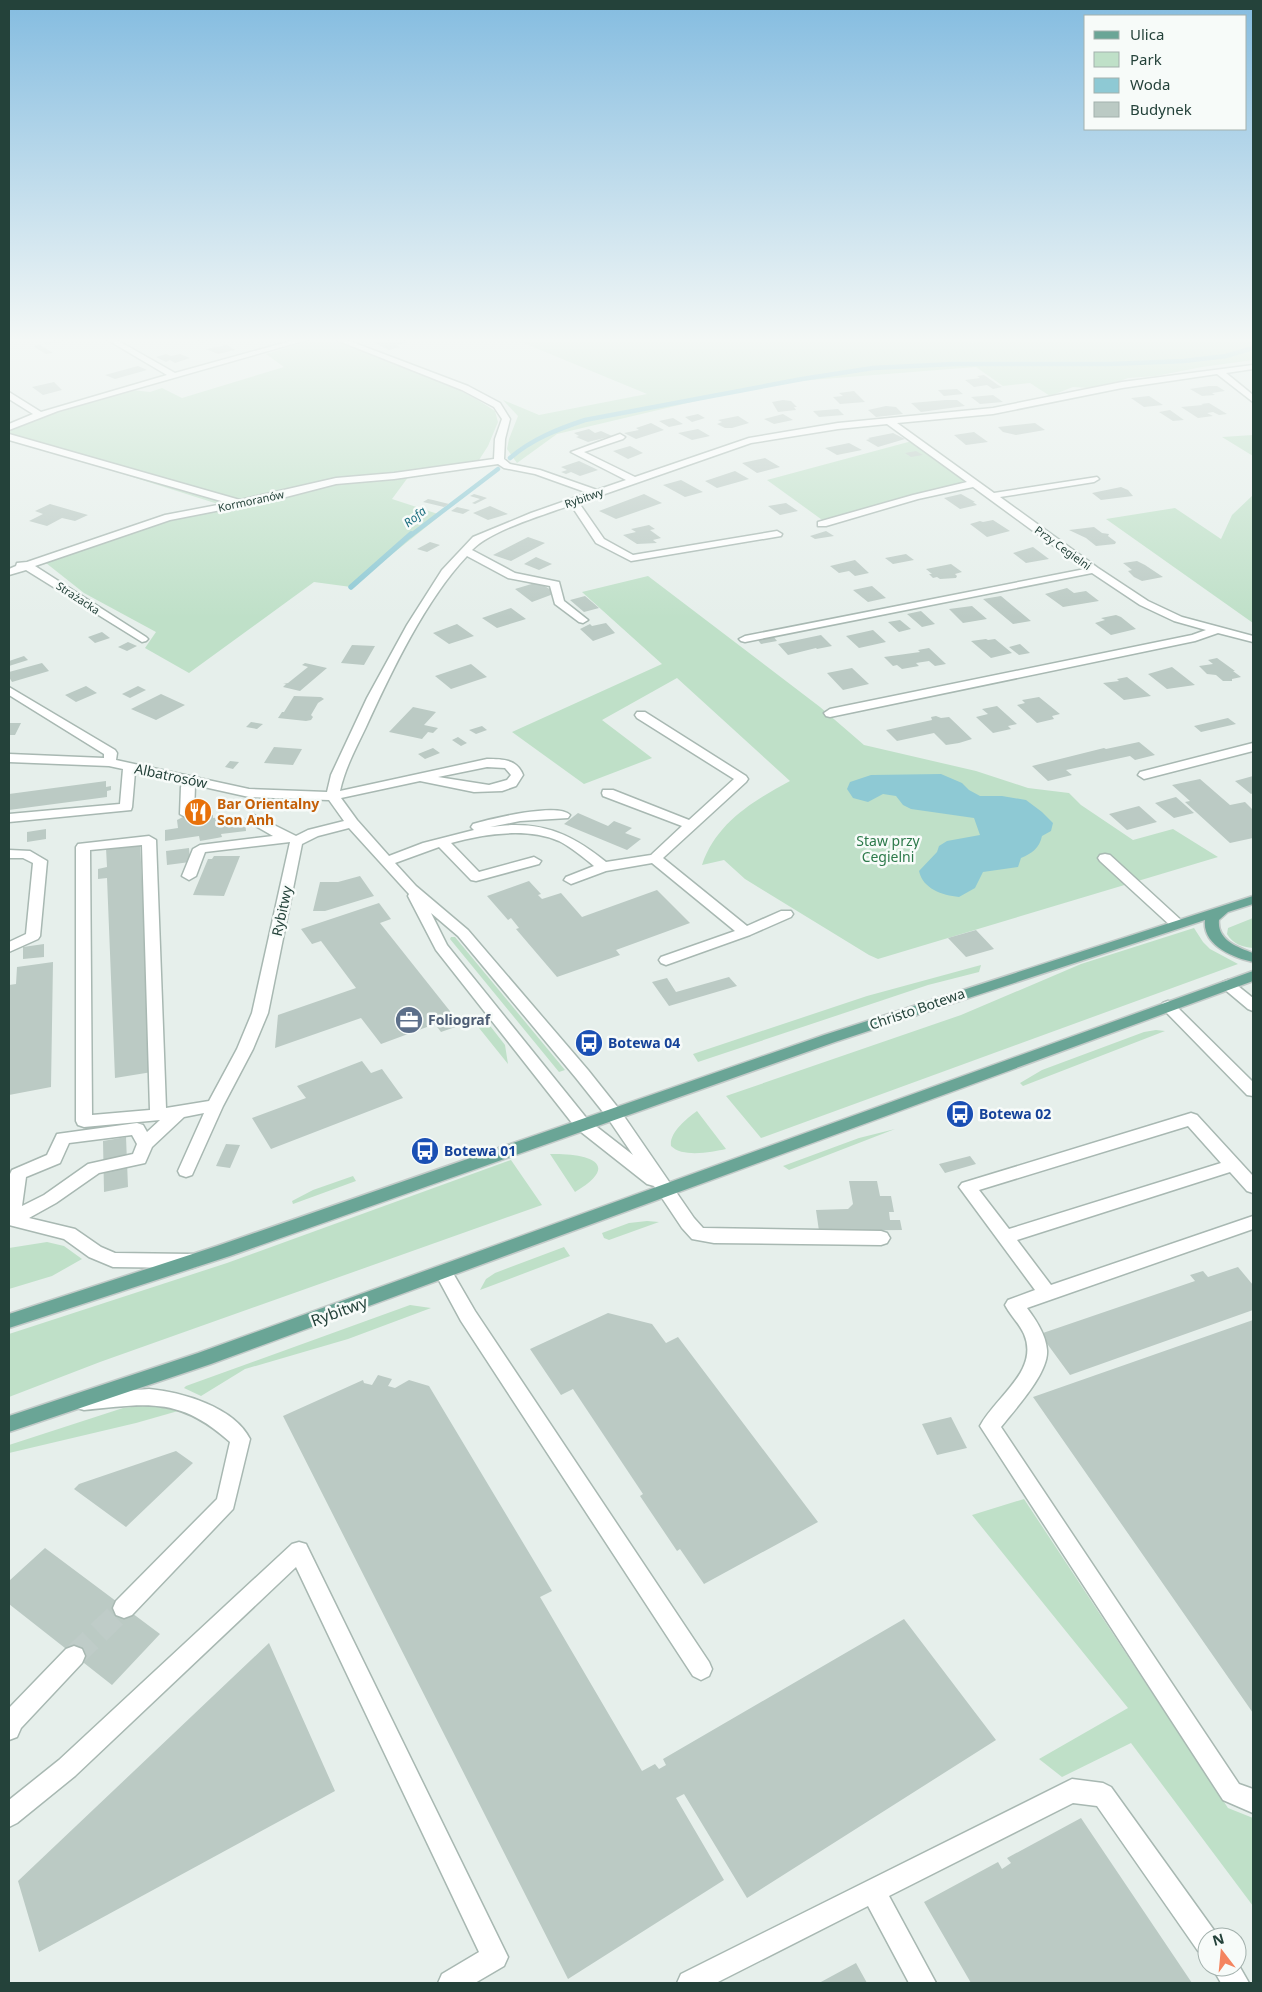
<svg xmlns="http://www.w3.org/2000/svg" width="1262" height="1992" font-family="'Noto Sans',sans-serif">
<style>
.green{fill:#bfe0c8}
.water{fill:#8ec9d4}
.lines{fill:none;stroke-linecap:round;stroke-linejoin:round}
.stream-far1{stroke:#8ec9d4;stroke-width:4.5}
.stream{stroke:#8ec9d4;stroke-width:5.5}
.building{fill:#bbcac4}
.minor-tunnel{stroke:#bfccc8;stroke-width:23;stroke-dasharray:23 11;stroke-linecap:butt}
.minor-casing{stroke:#a8b8b2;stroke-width:3}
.major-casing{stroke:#c2cac8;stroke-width:3}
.minor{fill:#fff;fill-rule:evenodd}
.major{fill:#6aa596;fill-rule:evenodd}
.labels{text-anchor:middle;stroke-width:5;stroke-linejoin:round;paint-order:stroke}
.far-street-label{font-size:11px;fill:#24423a;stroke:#f7fbf9}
.far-water-label{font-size:12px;font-style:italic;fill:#1c6f80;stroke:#f7fbf9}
.street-label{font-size:14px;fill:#24423a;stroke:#f7fbf9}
.food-label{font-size:14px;font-weight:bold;fill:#c56008;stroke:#f7fbf9;text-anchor:start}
.park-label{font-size:14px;fill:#2d7a4b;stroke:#f7fbf9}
.service-label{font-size:14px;font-weight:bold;fill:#4e5e75;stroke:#f7fbf9;text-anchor:start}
.transit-label{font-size:14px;font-weight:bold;fill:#164399;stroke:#f7fbf9;text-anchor:start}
.near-street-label{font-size:16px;fill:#24423a;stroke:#f7fbf9}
</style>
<rect width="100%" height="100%" fill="#e6efeb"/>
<path class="green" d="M316 339 335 340C388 361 447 378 495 411L498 422 488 446 479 460 459 465 361 476 218 504 9 438V430L80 404 132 390 150 392 162 388 182 398 284 367 266 354Z
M514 339H958L973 343 985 339H1253V360L1202 367 1156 376 1128 378 1118 382 1088 388 1073 387 1050 396 1030 383 1003 386 976 367 785 382 730 393 557 434 517 463 507 449 509 439 518 416 503 400 539 415 647 394Z
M1253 435V456L1222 437Z
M912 441 967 483 825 522 767 480Z
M409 476 392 499 441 515 351 587 314 582 189 673 145 648 156 632 84 593 46 563 76 550 113 540 173 518 282 497 339 482Z
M1253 495V623L1106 519 1175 508 1221 539 1232 515Z
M648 576 820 707 864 745 976 771 1028 788 1069 793 1081 805 1133 840 1173 829 1218 857 878 959 869 955 745 879 724 860 702 865C716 823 753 801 790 781L677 678 602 720 652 758 584 784 512 732 662 664 582 592Z
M1253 918V948C1242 947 1233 944 1227 934L1228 928Z
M1194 928 1203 942 1210 949 1238 964 761 1138 726 1096 961 1015 1081 964Z
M451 937H455L565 1070 559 1072 450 939Z
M981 965 979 972 928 985 698 1062 693 1054 867 996Z
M475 1017 484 1018 505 1045 508 1064 471 1018Z
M1156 1030 1165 1031 1023 1086 1020 1083 1042 1070 1144 1032Z
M697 1111 726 1149C712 1152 683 1158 671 1146 669 1133 686 1119 697 1111Z
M895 1129 789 1170 783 1166 859 1138Z
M550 1154C584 1153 625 1162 575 1192Z
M511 1160 542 1205 100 1362 9 1397V1334L227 1263Z
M353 1176 356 1181 293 1204 292 1201 313 1190Z
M647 1221 659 1222 609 1240 604 1238 602 1233 629 1223Z
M47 1242 64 1246 82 1259 52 1276 9 1289V1248Z
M564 1247 570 1256 480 1290 486 1279 495 1273Z
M410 1305 431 1308 348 1339 245 1369 201 1396 184 1388 186 1386Z
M148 1405 178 1411 136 1423 9 1453V1445L123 1408Z
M1024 1499 1228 1808 1253 1818V1906L1131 1743 1062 1777 1039 1759 1128 1708 972 1515Z"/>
<path class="water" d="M941 774 962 783 969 790 980 796H1002L1026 800 1042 812 1053 823 1051 831 1042 836C1039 849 1032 853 1021 858L1018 867 983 872 975 888 959 897C942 895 923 889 919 871L937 852 939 846 947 841 980 835 974 818 911 809 903 805 896 796 883 794 868 802 853 798 847 789 850 782 871 775Z"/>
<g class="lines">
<path class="stream-far1" d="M510 458C532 439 558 429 585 420L802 379 873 368 953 364H1110L1184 361 1226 356 1253 348
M410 536 498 469"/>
<path class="stream" d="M351 587 411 534"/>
</g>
<path class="building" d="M62 339H68L69 341 45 344 44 341Z
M195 339H221L202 343Z
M383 339H403L409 342 396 345 400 347 389 350 375 343 385 340Z
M40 345 53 353 46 354 33 346Z
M227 345 235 350 218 354 206 349Z
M166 354 171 356 180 354 190 358 175 363 170 360 166 362 156 357Z
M138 366 147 370 115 379 105 375Z
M984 375 998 385 1002 387 993 389 987 385 974 387 965 380 980 378 977 376Z
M54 382 62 390 43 395 32 387Z
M1209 386H1217L1225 391 1212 393 1215 395 1202 396 1190 389Z
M957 389 963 394 944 396 938 390Z
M854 391 865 402 840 404 833 397 843 396 839 393Z
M993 395 1003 402 980 404 971 397Z
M1149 396 1163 405 1144 407 1131 398Z
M783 400 791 401 797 407H794L796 410 778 412 772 402Z
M946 400H957L965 406 921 412 911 403Z
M1209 403 1227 414 1219 415 1213 412 1207 413 1213 416 1198 418 1181 407 1203 405 1201 404Z
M886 406 896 407 903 414 876 417 868 410Z
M838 409 844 415 819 417 813 411Z
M1170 410 1184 420 1173 421 1159 412Z
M698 414 705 418 692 422 685 417Z
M783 414 793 420 774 424 764 419Z
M738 416 749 423 732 428H725L717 424 722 422 718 420Z
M673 418 683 424 669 427 659 421Z
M651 423 664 430 636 439 624 433 639 430 636 428Z
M1035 423 1045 430 1016 435 1003 432 998 427Z
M589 429 595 433 601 431 612 436 588 442 576 437 579 436 574 433Z
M698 429 710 436 692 440 678 433Z
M974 432 988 442 966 445 954 435Z
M893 433 905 439 878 447 866 440 870 439 868 438Z
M849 443 862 450 837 455 825 448Z
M630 446 643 453 628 459 613 451Z
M916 451 923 455 911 457 905 453Z
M765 458 780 467 757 473 742 463Z
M579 461 598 470 580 476 571 472 566 474 561 472 567 470 561 467Z
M735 471 749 479 717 488 705 481Z
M681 480 703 492 685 497 663 485Z
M1121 487 1128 490 1133 496 1101 500 1092 493Z
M474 494 481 496 487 498 475 504 472 503 480 499 470 496Z
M644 494 662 503 616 519 599 511Z
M961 494 975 502H973L977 505 960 509 944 498Z
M428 499 433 500 449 504 444 507 423 502Z
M786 503 798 511 780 515 768 506Z
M50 504 88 515 75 521 62 518 47 526 29 521 43 514 35 511Z
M490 506 508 514 488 520 473 513Z
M457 507 470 510 463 514 451 511Z
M993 520 1010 531 987 537 970 524 980 521 983 522Z
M649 525 655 529 650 530 661 538 653 540 657 543 637 544 623 535 636 532 631 529Z
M1094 527 1102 533 1109 534 1108 536 1116 542 1115 544 1096 546 1086 538 1069 530Z
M826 531 834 536 815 539 810 536Z
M528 537 545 543 511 561 493 555Z
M430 542 440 545 427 552 417 549Z
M1033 547 1049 559 1026 563 1013 553Z
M906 554 914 560 893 564 885 558Z
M536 557 552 564 539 570 524 564Z
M855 560 869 573 855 576 849 571 839 573 830 566Z
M1137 561 1145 565 1163 577 1142 581 1134 577 1128 571 1132 570 1123 563Z
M951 564 962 572 955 574 957 576 956 578 940 579 937 577 933 578 929 574H932L926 569Z
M538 582 556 593 532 602 515 589Z
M872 586 886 598 868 602 853 590Z
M1067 588 1074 593 1086 591 1099 601 1063 607 1045 594Z
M585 596 599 608 584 612 570 600Z
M1001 596 1031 621 1013 624 983 599Z
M972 606 987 619 963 623 949 609Z
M511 608 526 619 497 628 482 618Z
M921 611 935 624 922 627 907 614Z
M1116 615 1121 617 1136 629 1111 635 1095 623 1105 620 1101 618Z
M900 620 911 629 899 632 888 622Z
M606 623 615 633 593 641 580 629 590 624 592 626Z
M457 624 474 636 449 644 433 633Z
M873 630 886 642 859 648 846 636Z
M102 632 110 638 95 643 88 637Z
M821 635 832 646 817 649 816 648 788 655 778 644Z
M773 636 777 641 761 644 757 639Z
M986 639 988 640 995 639 1012 653 991 658 971 641Z
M128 642 137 646 127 651 118 647Z
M1020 644 1030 653 1019 655 1009 647Z
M352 645 375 646 364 665 341 663Z
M929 648 946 664 935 666 929 661 916 663 919 666 902 669 897 665 893 666 884 657 920 652 918 650Z
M24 656 28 660 9 666V661Z
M1217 658 1235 671H1233L1241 677 1232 679V681H1223L1216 675 1207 674 1199 666 1213 664 1208 660Z
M42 663 49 671 12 682 9 677V672Z
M305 663 327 668 300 691 283 687 286 684H283L288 683 308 667 302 665Z
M471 664 487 677 451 689 435 676Z
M1172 667 1195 685 1167 689 1148 674Z
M852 668 869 684 843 690 827 673Z
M1127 677 1151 696 1124 700 1103 683 1119 681 1117 679Z
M86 686 97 693 76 702 65 695Z
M138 686 146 690 130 698 122 694Z
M161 694 185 705 156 720 131 709Z
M294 696 321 697 324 699 318 703 311 715 313 717 311 720 306 721 278 718 282 712H284Z
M1039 697 1060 714 1052 716 1054 719 1037 723 1017 705 1025 703 1022 700Z
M997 706 1017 724 1008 726 1011 729 993 733 976 717 988 714 982 709Z
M413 707 436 712 424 725 438 728 433 733 428 732 422 739 389 732Z
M936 716 941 718 949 717 972 739 959 743 946 745 934 733 897 741 886 730 932 720 931 717Z
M1228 718 1236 724 1201 732 1194 726Z
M251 722 263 724 257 729 246 727Z
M9 723H21L15 735H9Z
M482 726 487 730 476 734 469 730Z
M458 737 467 743 461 746 452 740Z
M1139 742 1155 755 1135 760 1130 756 1066 770 1072 775 1048 781 1032 766 1104 748 1106 749Z
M274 747 302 749 293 765 264 763Z
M433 748 440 753 425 759 418 754Z
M230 761 239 762 233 769 225 767Z
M1253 776V793L1251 794 1235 781Z
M1200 779 1230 805 1245 802 1253 810V838L1230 843 1185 802 1190 801 1172 785Z
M106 781V787L111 786V790L107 791V797L9 810V794Z
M1176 797 1194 813 1174 818 1155 803Z
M1139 806 1157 822 1127 830 1109 814Z
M578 813 608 826 614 821 632 828 625 833 641 839 627 850 564 824Z
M213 815V818L231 816 245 821 246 831 221 834 222 837 217 838 200 841 199 836 165 841V830L178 828 177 820 185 816 195 818Z
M46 829V839L27 842V832Z
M140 843 152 1072 115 1078 107 878 98 879V869L107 867 106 848Z
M189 848 190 862 167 865 166 851Z
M214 856H240L224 896 193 895 208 859H212Z
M360 876 374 896 325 911H313L320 882H338Z
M529 881 541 894 538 895 542 899 561 893 582 917 657 890 690 923 616 950 620 955 557 977 516 929 519 928 511 918 508 920 487 896Z
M379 903 391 919 380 923 461 1025 441 1032 435 1024 381 1044 361 1018 275 1048 278 1015 356 988 321 941 312 944 301 929Z
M976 930 994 949 966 957 948 938Z
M44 944V957L23 959V947Z
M53 962 51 1087 9 1095V985L16 984 17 967Z
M729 977 737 986 669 1006 652 982 667 978 676 992Z
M362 1061 371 1073 382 1069 403 1098 271 1149 252 1118 306 1098 297 1086Z
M126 1137 128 1187 104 1192 103 1141Z
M226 1144 240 1145 230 1168 216 1166Z
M970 1156 976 1164 945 1173 939 1164Z
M849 1181H877L880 1196H891L894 1212H889L890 1220H900L902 1230 819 1231 816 1210 848 1209 853 1204Z
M1238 1267 1253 1285V1310L1070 1375 1040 1334 1195 1281 1190 1275 1203 1271 1208 1277Z
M608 1313 652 1324 666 1343 678 1337 818 1522 704 1584 680 1549 677 1551 640 1496 643 1494 573 1389 561 1395 530 1349Z
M1253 1320V1713L1033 1397Z
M378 1375 392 1379 388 1386 395 1388 409 1380 429 1386 552 1591 540 1597 642 1771 655 1764 659 1769 666 1765 663 1759 904 1619 996 1740 747 1898 684 1794 676 1798 724 1880 568 1979 283 1416 363 1380 364 1383 372 1385Z
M951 1417 967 1448 937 1455 922 1424Z
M176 1451 193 1463 126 1527 74 1489 79 1484Z
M45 1548 160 1634 112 1685 9 1604V1581Z
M269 1643 335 1791 39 1952 18 1881Z
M1081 1818 1192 1983H971L924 1902 998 1862 1002 1869 1011 1863 1007 1858Z
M856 1963 867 1983H819Z"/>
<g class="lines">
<path class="minor-tunnel" d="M74 1656 124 1608"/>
<defs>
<path id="minor" d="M106 339H115L175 373 298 339H310L58 411 9 430V424L33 414 9 399V392L41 412 167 375Z
M334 339H344L468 386 500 403 510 419 505 439 504 459 510 464 540 470 597 490 626 480 571 452 620 434 625 437 623 439 584 452 635 477 749 438 838 423 993 408 1122 382 1253 365V369L1226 373 1253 395V402L1217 374 1122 388 993 414 897 423 994 493 1097 477 1099 479 1094 482 1000 497 1098 568 1148 601 1182 617 1253 636V642L1218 633 1195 641 830 717 826 716 824 713 830 709 1192 635 1206 630 1174 621 1140 605 1092 573 745 642 741 641 739 639 745 636 1085 569 973 487 918 499 826 526H818V522L913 495 967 482 887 424 838 429 751 443 579 503 604 539 633 555 777 531 782 534 781 536 631 561 596 543 571 505C544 515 491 530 472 550L515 573 559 582 564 601 588 620 583 623 579 622 555 604 550 586 508 578 467 556C426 599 391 672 366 727 356 748 345 768 340 791L487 759C502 759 517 759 523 775L516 786 502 791 474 792 420 781 341 798 357 820 389 856 423 843 474 830 471 827 473 824C490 819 558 802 570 815L568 818 520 821 490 827C539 820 569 832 606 862L651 855 682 826 603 796 602 793 603 790H613L689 820 734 779 637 718 635 715 637 712H645L746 776 748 779 746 782 663 858 747 926 781 911H791L793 914 791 917 750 935 666 965 661 963 659 960 661 957 735 931 652 863 606 871 571 884 564 880 566 877 594 866C583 857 571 847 559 841 526 827 484 834 451 843L479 872 534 857 541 861 539 864 476 881 471 880 439 847 395 863 416 886 468 930 588 1070 619 1109 694 1218 703 1228 881 1231 887 1233 890 1238 887 1243 881 1245 714 1243 692 1239 682 1228 654 1186 647 1184 576 1128 436 950 408 896 409 894 349 828 318 836 302 844 268 1013 253 1049 223 1106 192 1175 186 1177 180 1175 178 1171 204 1113 184 1117 152 1147 145 1163 99 1173 56 1203 29 1218 75 1229 101 1247 115 1253 192 1254 198 1256 201 1261 198 1266 192 1268 113 1267 89 1257 64 1239 9 1225 10 1174 12 1170 47 1155 57 1134 137 1123 143 1125 147 1132 160 1120 84 1127 78 1125 76 1121V847L78 844 149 836 156 840 166 1108 209 1101 237 1049 252 1013 290 842 205 852 196 876 189 880 182 876 193 849 200 845 273 836 249 822 247 819 249 816 254 815 296 836 308 830 344 821 329 800 249 797 195 785 194 814 187 818 180 814 181 787 183 782 135 772 132 807 131 810 9 822V814L120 804 123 769 109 766 9 762V754L104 758V754L9 695V687L115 750 117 753 116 760 249 789 327 792 331 775 367 698 407 625 442 570 473 537 531 513 588 493 535 474 504 468 498 464 394 479 336 484 282 498 170 520 35 566 146 637 148 639 146 641 142 642 26 570 9 575V569L16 566 17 563 27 562 165 515 228 503 9 440V434L240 500 336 478 394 473 494 459 495 439 502 419 494 407 462 390ZM487 767 505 768 511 775 507 780 489 785 438 777ZM142 845 150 1110 92 1115 90 850ZM431 913 458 936 576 1078 607 1117 633 1155 588 1120 447 945ZM132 1135 137 1144 133 1154 88 1164 44 1195 22 1206 26 1177 60 1163 69 1143Z
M1253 743V751L1144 779 1138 775 1140 772Z
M9 850 30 851 47 861 40 936 38 939 9 952V942L26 934 33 863 23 858H9Z
M1105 854 1110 855 1182 921 1184 924 1182 927H1172L1100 861 1098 858 1100 855Z
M1228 980 1233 982 1253 998V1011L1248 1009 1223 988 1221 985 1223 982Z
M1168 1001 1173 1003 1253 1082V1096L1247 1095 1163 1009 1160 1006 1163 1003Z
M1191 1113 1197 1115 1253 1176V1193L1247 1191 1230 1172 1017 1240 1051 1285 1253 1216V1229L1027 1308C1036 1320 1046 1335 1047 1350 1049 1373 1015 1409 1001 1427L1239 1784 1253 1789V1813L1223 1800 980 1426C995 1397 1040 1371 1024 1334 1019 1323 1010 1315 1005 1305L1008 1300 1035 1290 962 1191 959 1187 962 1183ZM1188 1126 1221 1163 1009 1229 979 1190Z
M444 1266 450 1268 475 1311 709 1662 712 1669 709 1676 701 1680 693 1676 461 1321 435 1273 438 1268Z
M149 1389C182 1392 234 1407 250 1439L233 1509 132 1615 124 1618 116 1615 113 1608 116 1601 217 1499 230 1442C179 1396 147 1404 84 1410L77 1408 74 1402 77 1396 84 1394Z
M299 1542 306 1544 508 1957 504 1966 475 1983H438L442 1974 479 1952 296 1567 75 1776 17 1823 9 1827V1800L59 1760 292 1544Z
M74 1646 82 1649 85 1656 82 1663 21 1728 17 1737 9 1740V1708L66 1649Z
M1072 1779 1103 1783 1111 1787 1216 1933 1217 1937H1207V1955L1198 1951 1097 1806 1073 1803 889 1896 936 1983H909L868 1906 716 1983H677L681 1974Z
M1237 1962 1249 1983H1221L1212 1967H1237Z"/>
<path id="major" d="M1253 896V904L1228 912 1219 920C1217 940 1237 947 1253 953V962C1233 958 1202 945 1205 920L835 1042 230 1256 9 1328V1314L217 1246 824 1035Z
M1253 971V981L211 1364 9 1432V1416L198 1353Z"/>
</defs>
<use href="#minor" class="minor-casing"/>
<use href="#major" class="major-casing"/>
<use href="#minor" class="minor"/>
<use href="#major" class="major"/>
</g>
<linearGradient id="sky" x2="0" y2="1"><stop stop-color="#84bce0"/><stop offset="0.55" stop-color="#f4f8f6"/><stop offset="1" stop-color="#f4f8f6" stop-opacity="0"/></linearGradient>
<rect width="1262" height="618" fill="url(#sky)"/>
<defs>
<symbol id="restaurant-disc" viewBox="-11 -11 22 22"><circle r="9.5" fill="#e8710a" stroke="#f7fbf9"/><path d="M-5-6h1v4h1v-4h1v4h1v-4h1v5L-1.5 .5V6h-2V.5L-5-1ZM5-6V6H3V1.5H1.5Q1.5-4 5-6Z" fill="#fff"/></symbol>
<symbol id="office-disc" viewBox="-11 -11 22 22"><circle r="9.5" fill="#5c6f8a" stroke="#f7fbf9"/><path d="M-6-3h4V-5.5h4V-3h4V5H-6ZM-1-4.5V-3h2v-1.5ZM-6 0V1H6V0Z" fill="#fff"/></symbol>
<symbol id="bus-disc" viewBox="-11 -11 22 22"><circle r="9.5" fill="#1a4fb4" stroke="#f7fbf9"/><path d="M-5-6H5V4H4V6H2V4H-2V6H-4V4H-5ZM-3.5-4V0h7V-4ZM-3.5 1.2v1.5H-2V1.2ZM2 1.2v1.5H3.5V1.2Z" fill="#fff"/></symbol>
</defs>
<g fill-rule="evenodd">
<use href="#restaurant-disc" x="182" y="796" width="32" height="32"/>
<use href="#office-disc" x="393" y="1004" width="32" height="32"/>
<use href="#bus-disc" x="573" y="1027" width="32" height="32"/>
<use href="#bus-disc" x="944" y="1098" width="32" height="32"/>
<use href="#bus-disc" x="409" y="1135" width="32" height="32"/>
</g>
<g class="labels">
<g class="far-street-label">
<text transform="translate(584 498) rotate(-19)" y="4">Rybitwy</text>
<text transform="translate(251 501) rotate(-12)" y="4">Kormoranów</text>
<text transform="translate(1063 548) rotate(36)" y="4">Przy Cegielni</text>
<text transform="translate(78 598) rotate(33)" y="4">Strażacka</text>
</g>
<g class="far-water-label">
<text transform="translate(415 517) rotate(-39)" y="4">Rofa</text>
</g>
<g class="street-label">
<text transform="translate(171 776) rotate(12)" y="5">Albatrosów</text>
<text transform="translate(282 911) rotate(-78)" y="5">Rybitwy</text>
<text transform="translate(917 1009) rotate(-19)" y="5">Christo Botewa</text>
</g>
<g class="food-label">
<text x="217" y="809">Bar Orientalny<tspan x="217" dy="16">Son Anh</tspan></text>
</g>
<g class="park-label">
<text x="888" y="846">Staw przy<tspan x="888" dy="16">Cegielni</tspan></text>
</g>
<g class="service-label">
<text x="428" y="1025">Foliograf</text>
</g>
<g class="transit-label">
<text x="608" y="1048">Botewa 04</text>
<text x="979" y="1119">Botewa 02</text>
<text x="444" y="1156">Botewa 01</text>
</g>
<g class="near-street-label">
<text transform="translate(339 1311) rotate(-20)" y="6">Rybitwy</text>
</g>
</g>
<rect width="1262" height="1992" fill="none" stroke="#24423a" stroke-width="20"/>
<rect x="1084" y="15" width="162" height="115" fill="#f7fbf9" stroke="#a3b1ad"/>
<rect x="1094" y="31" width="25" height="8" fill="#6aa596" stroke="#a3b1ad"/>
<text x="1130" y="40" font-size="15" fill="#24423a">Ulica</text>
<rect x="1094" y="52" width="25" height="15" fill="#bfe0c8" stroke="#a3b1ad"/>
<text x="1130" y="65" font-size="15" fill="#24423a">Park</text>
<rect x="1094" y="78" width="25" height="15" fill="#8ec9d4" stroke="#a3b1ad"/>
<text x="1130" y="90" font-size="15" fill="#24423a">Woda</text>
<rect x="1094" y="102" width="25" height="15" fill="#bbcac4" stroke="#a3b1ad"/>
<text x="1130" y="115" font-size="15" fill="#24423a">Budynek</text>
<g transform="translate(1222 1952) rotate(344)"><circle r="24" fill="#f7fbf9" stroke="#a3b1ad"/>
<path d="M0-4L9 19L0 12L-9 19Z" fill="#f4845f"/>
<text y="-8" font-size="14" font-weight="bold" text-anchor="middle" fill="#24423a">N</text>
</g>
</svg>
